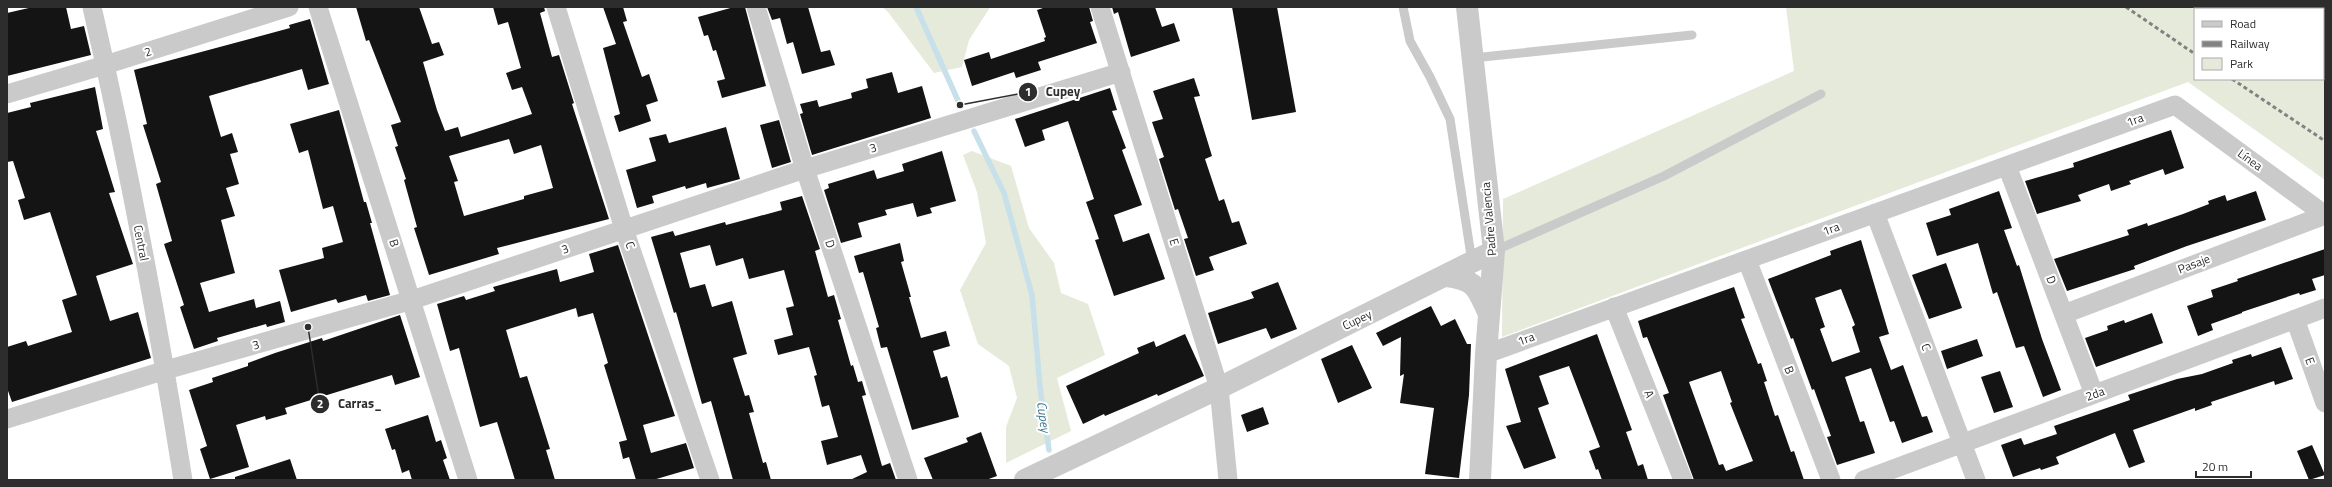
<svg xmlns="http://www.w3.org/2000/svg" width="2332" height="487" font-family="'Titillium Web',sans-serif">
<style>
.green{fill:#e5eadb}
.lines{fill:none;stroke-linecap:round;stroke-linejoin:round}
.stream{stroke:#c7e0e9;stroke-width:5.5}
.building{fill:#141414;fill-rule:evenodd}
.service{stroke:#cacaca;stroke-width:9}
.minor{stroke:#cacaca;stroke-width:19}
.tertiary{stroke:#cacaca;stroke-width:22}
.rail{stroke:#828282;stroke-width:3;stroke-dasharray:4 3;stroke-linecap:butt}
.labels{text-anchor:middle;stroke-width:4;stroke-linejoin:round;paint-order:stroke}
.street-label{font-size:12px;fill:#2d2d2d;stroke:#fff}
.water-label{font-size:13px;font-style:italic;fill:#3f768b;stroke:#fff}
.leader{fill:none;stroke:#2d2d2d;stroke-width:1.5}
.callout-dot{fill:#2d2d2d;stroke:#fff;stroke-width:1.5}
.mark-label{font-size:12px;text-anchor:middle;font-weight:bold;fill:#fff}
.callout-label{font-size:13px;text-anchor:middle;font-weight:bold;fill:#2d2d2d;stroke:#fff;stroke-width:4;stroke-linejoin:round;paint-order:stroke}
</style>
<rect width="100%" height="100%" fill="#fff"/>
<path class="green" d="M882 7H989V9L969 40 962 67 934 73 888 12Z
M1786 7H2191L2195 10V79H2323V9H2215L2217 7H2325V180L2188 82 1502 337 1503 199 1794 71Z
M972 151 1011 166 1029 228 1054 263 1061 293 1088 304 1105 355 1057 378 1071 431 1006 463V427L1017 398 1009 366 978 344 960 290 986 243 977 192 963 155Z"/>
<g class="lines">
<path class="stream" d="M916 7 960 105
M974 131 1004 193 1032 295 1040 387 1049 450"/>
</g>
<path class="building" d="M33 7H66L71 29 84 26 91 55 7 76V13Z
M356 7H419L432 44 439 42 444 55 423 62 437 110 445 131 458 127 461 137 532 114 522 87 512 90 506 73 521 68 508 22 498 25 493 7H544L545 11 540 13 552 57 559 55 574 103 572 104 609 219 497 248 499 254 429 275 414 228 417 227 404 180 406 179 395 147 398 146 391 125 401 122 369 40 366 41ZM509 139 514 154 541 145 553 188 524 196V199L464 216 454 182 458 181 449 156Z
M603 7H623L627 21 623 22 642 77 649 74 658 101 646 105 651 121 619 132 614 116 620 114 603 48 616 44Z
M734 7H745L766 86 722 98 717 81 725 79 716 50 713 51 708 35 704 36 698 17Z
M767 7H808L821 52 830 50 835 65 802 74 793 42 787 44 780 18 772 20Z
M1046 7H1089L1093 21 1090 22 1097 43 1038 62 1041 70 1016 78 1014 72 972 86 964 60 989 52 991 59 1045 41 1044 38 1046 37 1037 10Z
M1112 7H1155L1162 27 1174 23 1180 41 1131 57 1118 12 1114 14Z
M1232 7H1277L1296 112 1252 120Z
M310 19 329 84 308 90 302 69 209 96 221 137 232 133 238 152 230 154 239 184 226 188 235 216 221 220 235 273 200 283 209 312 254 299 256 308 280 301 285 322 267 327 266 324 217 338 218 341 194 349 180 307 184 305 164 244 172 241 156 184 161 182 143 125 147 124 134 70 290 28 289 25Z
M892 72 898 93 922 86 931 118 812 155 800 114 803 113 800 104 817 100 819 107 852 98 851 93 868 88 866 79Z
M1194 78 1200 96 1194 97 1212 156 1205 159 1219 201 1224 199 1232 223 1239 221 1247 244 1209 257 1214 270 1196 276 1184 239 1188 238 1178 209 1175 210 1159 159 1164 157 1152 122 1163 119 1153 91Z
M95 87 103 129 96 131 115 192 109 193 133 264 96 276 110 321 138 312 151 358 12 402 7 388V347L26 341 28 346 72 332 62 300 77 295 50 212 24 220 18 200 25 198 13 161 7 162V113L31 107 30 103Z
M1110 88 1117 110 1112 111 1126 148 1122 150 1142 205 1114 215 1123 242 1149 233 1165 279 1114 296 1095 240 1099 239 1086 202 1094 199 1068 121 1042 130 1045 140 1025 147 1015 119Z
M339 110 364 202H366L372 223H370L390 295 368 301 366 295 338 303 336 299 291 312 279 270 324 258 322 248 343 242 333 206 323 209 308 150 299 153 290 124Z
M779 120 791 162 772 168 760 125Z
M726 127 740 179 707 188 706 183 686 189 685 186 652 196 654 203 637 208 626 170 656 161 649 138 666 134 669 143Z
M2171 130 2184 168 2165 175 2163 169 2129 181 2131 184 2111 191 2109 184 2078 195 2081 201 2037 214 2025 181 2074 167 2073 163Z
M942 151 956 201 930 208 932 213 917 217 913 203 885 210 887 215 858 223 862 237 841 243 824 190 829 188 828 184 874 170 877 179 904 171 902 164Z
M1999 191 2012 228 2004 230 2017 266 2019 265 2042 339 2061 390 2043 397 2024 346 2016 348 1997 292 1993 294 1978 243 1937 256 1926 223 1951 215 1949 209Z
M2256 191 2266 220 2187 246 2134 266 2135 269 2067 291 2054 259 2129 235 2127 230 2147 223 2148 226 2183 214 2209 204 2208 201 2225 195 2227 201Z
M802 196 820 249 815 251 828 297 834 295 841 319 838 320 851 366 853 365 858 382 862 381 866 395 862 396 882 466 890 463 896 480H850L867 472 861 455 827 465 821 441 838 437 829 405 822 407 814 376 817 375 809 347 778 355 774 340 793 335 786 308 794 306 784 270 749 279 743 258 716 266 710 245 680 253 690 288 705 284 712 307 732 301 747 354 733 358 745 396 749 395 754 412 749 413 763 463 766 462 771 480H733L711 401 702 404 676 312 674 313 651 237 673 231 675 236 725 222 726 225 756 217 782 210 780 202Z
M1861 240 1889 334 1879 337 1891 370 1903 365 1922 417 1927 416 1933 432 1902 443 1894 421 1890 422 1871 368 1845 377 1860 422 1864 421 1875 453 1837 465 1827 437 1831 436 1814 389 1812 390 1793 338 1791 339 1768 279 1831 255 1830 251ZM1841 289 1855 325 1852 327 1860 352 1832 362 1820 329 1825 327 1815 298Z
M900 243 904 261 901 262 911 297H909L921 338 946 331 950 346 933 351 941 378 947 376 959 417 912 430 887 347 881 348 876 328 879 327 863 272 859 273 854 256Z
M618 245 675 416 643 425 651 453 686 443 694 468 653 480H636L629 457 623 459 619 442 627 440 604 365 608 363 593 313 578 317 576 308 506 330 520 378 527 376 550 449 546 450 555 480H515L497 422 480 427 459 348 450 351 437 304 464 296 466 300 495 291 493 287 557 269 560 282 594 272 589 254Z
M2325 249V275L2312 279 2316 290 2300 295 2299 293 2242 312V313L2211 324 2213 330 2198 336 2187 306 2213 297 2211 290 2238 281 2237 279Z
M1946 263 1962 308 1929 319 1912 275Z
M1278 282 1297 329 1271 339 1266 328 1218 344 1208 313 1254 298 1251 292Z
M1734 287 1745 318 1741 319 1758 364 1761 363 1767 381 1764 382 1775 416 1778 415 1791 452 1794 451 1804 480H1694L1680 442 1663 395 1669 393 1647 337 1643 338 1638 321ZM1721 371 1732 402 1730 403 1753 461 1726 471 1723 464 1719 465 1689 382Z
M1431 306 1441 326 1455 319 1467 344H1471L1469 395 1459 478 1425 474 1434 408 1400 403 1404 374 1400 376 1401 337 1383 346 1376 333Z
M2152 313 2163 343 2096 367 2085 338 2108 330 2107 326 2124 320 2125 323Z
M400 315 420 377 395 385 392 375 285 408 287 414 266 420 265 416 236 425 249 467 210 479 200 449 207 446 189 390 213 382 212 378 248 366V363L275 353 322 338 323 341Z
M1185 334 1204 376 1158 396 1157 394 1105 416 1104 414 1083 424 1066 386 1139 353 1137 348 1154 341 1156 347Z
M1597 334 1632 430 1626 432 1638 466 1643 464 1648 480H1602L1598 469 1596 470 1589 451 1600 447 1569 366 1539 376 1549 404 1538 408 1556 458 1524 469 1506 426 1521 422 1505 369Z
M1977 339 1983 356 1947 369 1941 351Z
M1352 345 1372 388 1338 403 1321 359Z
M2281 347 2293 379 2275 385 2274 381 2211 402 2212 405 2195 411V408L2133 430 2145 462 2129 468 2115 433 2056 457 2059 464 2041 470 2040 468 2013 477 2001 445 2021 438 2024 445 2057 434 2054 426 2130 400 2128 395 2177 379 2202 374 2233 363 2232 360 2251 354 2252 357Z
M2000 371 2013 407 1994 413 1981 377Z
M1263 407 1269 424 1247 432 1241 415Z
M428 415 436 442 441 440 447 458 443 460 450 480H412L409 470 402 473 395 449 392 450 385 429Z
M981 432 997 476 986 480H933L924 458 968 442 966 438Z
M2312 445 2325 475 2309 480 2297 451Z
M290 459 297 480H235V477Z"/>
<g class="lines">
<path class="service" d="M1403 7 1410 41 1430 77 1450 119 1472 262
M1473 58 1692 35
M1494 251 1664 176 1821 94"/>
<path class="minor" d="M92 7C128 163 158 322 183 480
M318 7 468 480
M556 7 624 229 710 480
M756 7 805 169 908 480
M1100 7 1219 388 1228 480
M7 94 105 65 289 7
M2007 166 2094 394
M1875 213 1976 480
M1747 260 1831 480
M1614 307 1683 480
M2064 314 2325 215
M2295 319 2325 403
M1486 354 2175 105 2325 215
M7 419 166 370 412 300 805 169 1121 72
M1864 480 2325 308"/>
<path class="tertiary" d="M1467 7 1494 251 1486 354 1480 480
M1446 276C1478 281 1476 287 1489 314
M1025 480 1219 388 1494 251"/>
<path class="rail" d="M2126 7 2195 54
M2232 79 2325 141"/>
</g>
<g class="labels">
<g class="street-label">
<text transform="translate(148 52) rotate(-18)" y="4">2</text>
<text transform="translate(2135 120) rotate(-20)" y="4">1ra</text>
<text transform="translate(873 148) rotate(-17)" y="4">3</text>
<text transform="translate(2250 160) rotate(36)" y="4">Línea</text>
<text transform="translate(1489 219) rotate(-95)" y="4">Padre Valencia</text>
<text transform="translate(1831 229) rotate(-20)" y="4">1ra</text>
<text transform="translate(1174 242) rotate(73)" y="4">E</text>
<text transform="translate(141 243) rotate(79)" y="4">Central</text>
<text transform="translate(394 243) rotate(72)" y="4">B</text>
<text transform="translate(830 244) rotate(72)" y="4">D</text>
<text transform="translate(630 245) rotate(71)" y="4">C</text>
<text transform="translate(565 249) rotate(-19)" y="4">3</text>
<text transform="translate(2194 264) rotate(-21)" y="4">Pasaje</text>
<text transform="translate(2051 280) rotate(69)" y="4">D</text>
<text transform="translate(1357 320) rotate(-26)" y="4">Cupey</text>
<text transform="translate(1526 339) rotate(-20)" y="4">1ra</text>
<text transform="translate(256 345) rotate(-16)" y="4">3</text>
<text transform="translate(1926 347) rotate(69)" y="4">C</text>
<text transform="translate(2310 361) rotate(70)" y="4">E</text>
<text transform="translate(1789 370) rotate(69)" y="4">B</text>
<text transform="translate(1649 394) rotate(68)" y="4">A</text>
<text transform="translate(2095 394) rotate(-20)" y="4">2da</text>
</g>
<g class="water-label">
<text transform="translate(1044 417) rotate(82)" y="5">Cupey</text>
</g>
</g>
<path class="leader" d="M960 105L1028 92M308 327L320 404"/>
<g class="callout-dot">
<circle cx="960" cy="105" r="4"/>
<circle cx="308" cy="327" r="4"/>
<circle cx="1028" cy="92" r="10"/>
<circle cx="320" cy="404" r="10"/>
</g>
<g class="mark-label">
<text x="1028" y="96">1</text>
<text x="320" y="408">2</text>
</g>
<g class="callout-label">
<text x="1063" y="96">Cupey</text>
<text x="360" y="408">Carras_</text>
</g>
<rect width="2332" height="487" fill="none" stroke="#2d2d2d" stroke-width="16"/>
<rect x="2194" y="8" width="130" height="72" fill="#ffffff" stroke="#ababab"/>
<rect x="2202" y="21" width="20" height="6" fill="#cacaca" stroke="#ababab"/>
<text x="2230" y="28" font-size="12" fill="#2d2d2d">Road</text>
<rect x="2202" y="41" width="20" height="6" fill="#828282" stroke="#ababab"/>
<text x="2230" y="48" font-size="12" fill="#2d2d2d">Railway</text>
<rect x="2202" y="58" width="20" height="12" fill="#e5eadb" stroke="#ababab"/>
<text x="2230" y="68" font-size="12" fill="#2d2d2d">Park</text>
<path d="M2196 471v6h55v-6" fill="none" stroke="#2d2d2d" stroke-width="2"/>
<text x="2202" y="471" font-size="12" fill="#2d2d2d" stroke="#ffffff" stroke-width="3" paint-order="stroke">20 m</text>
</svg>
